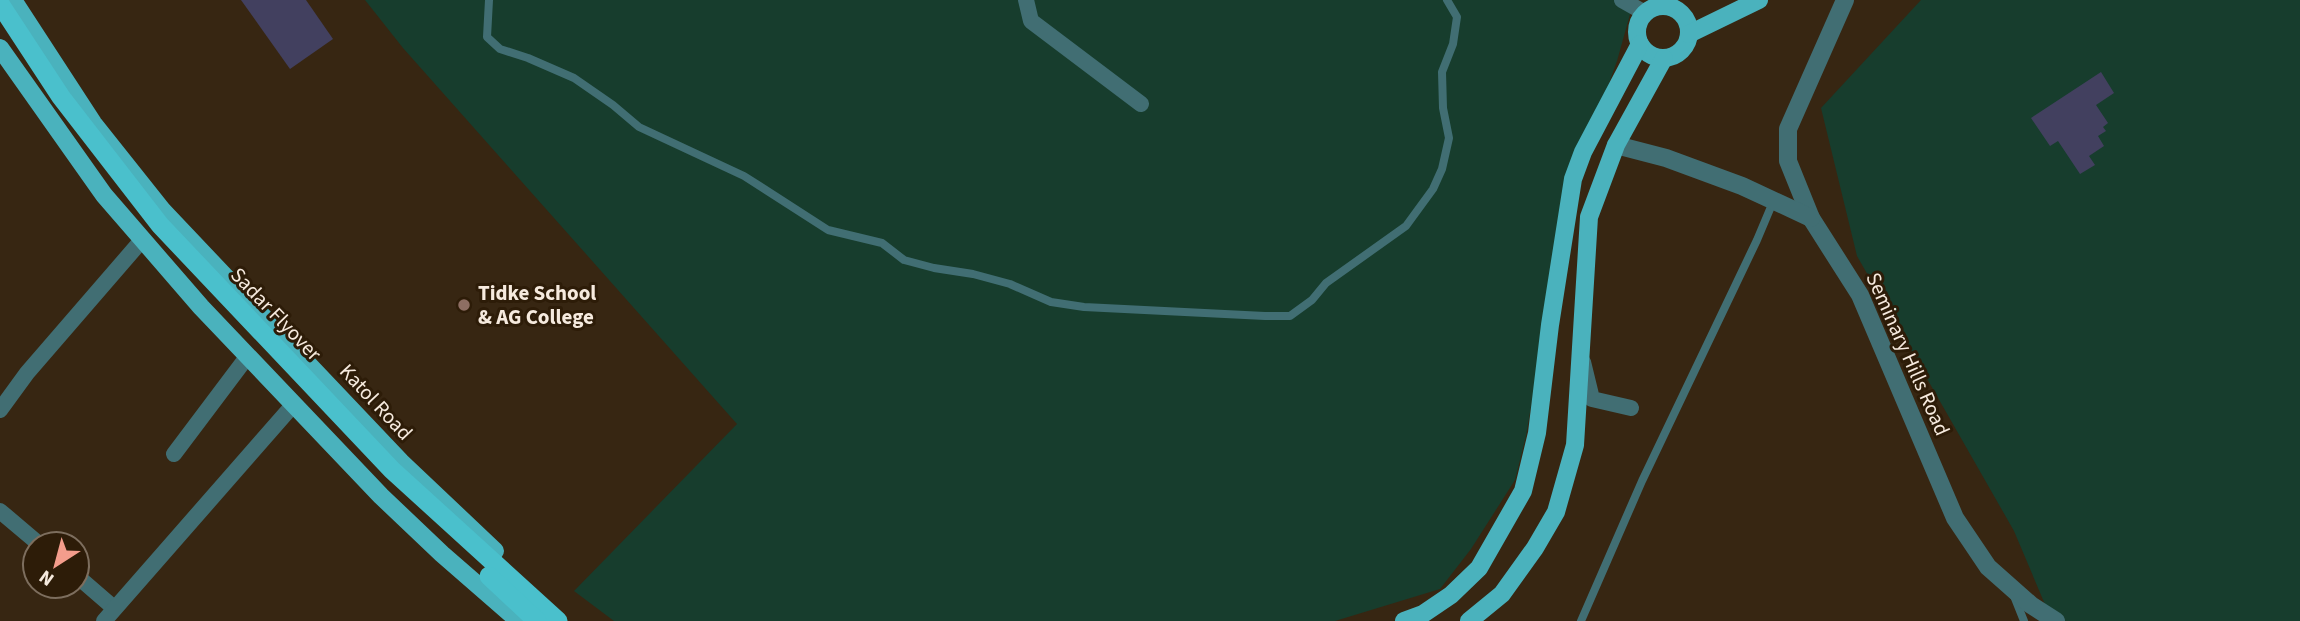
<svg xmlns="http://www.w3.org/2000/svg" width="2300" height="621" font-family="'Source Sans 3',sans-serif">
  <style>
    .green { fill: #173d2d }
    .building { fill: #42405f }
    .lines { fill: none; stroke-linecap: round; stroke-linejoin: round }
    .service { stroke: #416e73; stroke-width: 8 }
    .minor { stroke: #416e73; stroke-width: 16 }
    .tertiary { stroke: #416e73; stroke-width: 18 }
    .primary { stroke: #4ab2bd; stroke-width: 18 }
    .trunk { stroke: #4ac0cc; stroke-width: 19 }
    .education-dot { fill: #8d6e63; stroke: #2d1c08; stroke-width: 2.5 }
    .labels { text-anchor: middle; stroke-width: 6; stroke-linejoin: round; paint-order: stroke }
    .poi-label { font-size: 21px; font-weight: bold; fill: #f6eade; stroke: #2d1c08; text-anchor: start }
    .street-label { font-size: 21px; fill: #f6eade; stroke: #2d1c08 }
  </style>
  <rect width="100%" height="100%" fill="#372612"/>
  <g class="green">
    <polygon points="365,0 1634,0 1617,61 1564,209 1526,436 1515,480 1471,549 1440,589 1335,621 614,621 574,591 737,424 403,48"/>
    <polygon points="1921,0 2300,0 2300,621 2052,621 2014,531 1857,256 1821,108"/>
  </g>
  <g class="building">
    <polygon points="241,0 306,0 333,39 290,69"/>
    <polygon points="2101,72 2114,93 2096,105 2108,123 2103,127 2106,131 2098,136 2104,146 2089,156 2095,165 2080,174 2058,141 2050,146 2031,118"/>
  </g>
  <g class="lines">
    <g class="service">
      <polyline points="489,0 487,37 500,49 528,58 574,78 613,105 639,127 744,176 828,230 882,243 904,260 934,268 973,274 1010,284 1051,302 1084,307 1265,316 1290,316 1312,300 1326,283 1406,226 1433,189 1442,169 1449,138 1443,108 1442,72 1453,44 1457,17 1447,0"/>
      <polyline points="2014,596 2024,621"/>
      <polyline points="1581,621 1642,481 1757,240 1773,202"/>
    </g>
    <g class="minor">
      <polyline points="1026,0 1031,21 1141,104"/>
      <polyline points="1622,0 1645,13"/>
      <polyline points="1583,362 1592,399 1631,408"/>
      <polyline points="0,410 27,373 142,240"/>
      <polyline points="174,454 247,357"/>
      <polyline points="0,511 39,544"/>
      <polyline points="77,576 114,608"/>
      <polyline points="104,621 294,404"/>
    </g>
    <g class="tertiary">
      <polyline points="1660,0 1661,6"/>
      <polyline points="1845,0 1788,129 1788,161 1811,218 1860,295 1955,518 1988,567 2031,605 2056,621"/>
      <polyline points="1616,145 1666,158 1742,186 1811,218"/>
    </g>
    <g class="primary">
      <polyline points="13,0 93,123 163,211 401,462 495,551"/>
      <circle cx="1663" cy="32" r="26"/>
      <polyline points="1689,34 1759,0"/>
      <polyline points="0,48 104,195 201,307 381,496 442,554 519,621"/>
      <polyline points="1404,621 1423,614 1451,595 1479,568 1523,491 1537,433 1550,325 1573,179 1583,152 1640,44"/>
      <polyline points="1469,621 1502,594 1535,548 1556,512 1575,445 1589,217 1616,145 1664,58"/>
    </g>
    <g class="trunk">
      <polyline points="0,4 61,97 160,225 392,470 558,621"/>
      <polyline points="489,576 537,621"/>
    </g>
  </g>
  <circle class="education-dot" cx="464" cy="305" r="7"/>
  <g class="labels">
    <g class="poi-label">
      <text x="478" y="300">Tidke School<tspan x="478" dy="24">&amp; AG College</tspan></text>
    </g>
    <g class="street-label">
      <text transform="translate(276 314) rotate(46)" y="7">Sadar Flyover</text>
      <text transform="translate(1908 354) rotate(66)" y="7">Seminary Hills Road</text>
      <text transform="translate(376 402) rotate(47)" y="7">Katol Road</text>
    </g>
  </g>
  <g transform="translate(56 565) rotate(216)"><circle r="33" fill="#2d1c08" stroke="#7d6e5e" stroke-width="2"/>
  <path d="M0-5L12 26L0 18L-12 26Z" fill="#f49d8c"/>
  <text y="-10" font-size="19" font-weight="bold" text-anchor="middle" fill="#f6eade">N</text>
  </g>
</svg>
